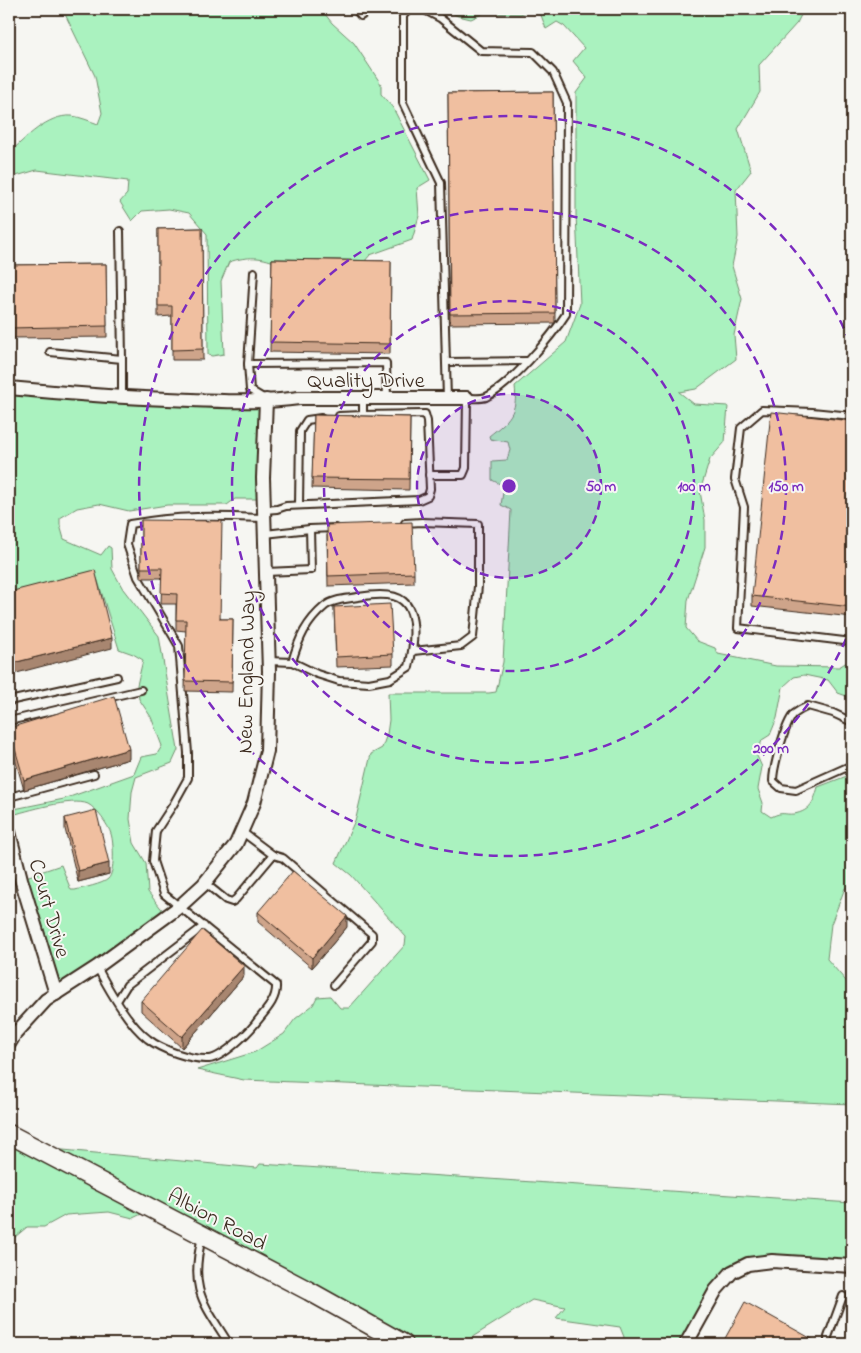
<svg xmlns="http://www.w3.org/2000/svg" width="861" height="1353" font-family="'Indie Flower',sans-serif">
  <style>
    .green { fill: #aaf2bf; stroke: #728e6e }
    .lines { fill: none; stroke-linecap: round; stroke-linejoin: round }
    .service-casing { stroke: #3b2a1e; stroke-width: 10 }
    .minor-casing { stroke: #3b2a1e; stroke-width: 16 }
    .secondary-casing { stroke: #3b2a1e; stroke-width: 21 }
    .service { stroke: #f6f6f2; stroke-width: 6 }
    .minor { stroke: #f6f6f2; stroke-width: 12 }
    .secondary { stroke: #f6f6f2; stroke-width: 18 }
    .wall { fill: #cea48a; stroke: #3b2a1e }
    .shaded-wall { fill: #a88670; stroke: #3b2a1e }
    .building { fill: #f0bfa0; stroke: #3b2a1e }
    .ring { fill: none; stroke: #7b2cbf; stroke-width: 2.5; stroke-dasharray: 9 6 }
    .labels { text-anchor: middle; stroke-width: 4; stroke-linejoin: round; paint-order: stroke }
    .street-label { font-size: 22px; fill: #3b2a1e; stroke: #f6f6f2 }
    .centre { fill: #7b2cbf; stroke: #f6f6f2; stroke-width: 2.5 }
    .ring-label { font-size: 15px; text-anchor: middle; font-weight: bold; fill: #7b2cbf; stroke: #f6f6f2; stroke-width: 4; stroke-linejoin: round; paint-order: stroke }
  </style>
  <rect width="100%" height="100%" fill="#f6f6f2"/>
  <filter id="ink" filterUnits="userSpaceOnUse"><feTurbulence type="fractalNoise" baseFrequency=".02" numOctaves="2"/><feDisplacementMap in="SourceGraphic" scale="10" xChannelSelector="R" yChannelSelector="G"/><feConvolveMatrix kernelMatrix="1 2 1 2 8 2 1 2 1" color-interpolation-filters="sRGB"/></filter>
  <g filter="url(#ink)">
    <g class="green">
      <path d="M61,9H321L332,23L354,43L381,84V94L393,108L430,180L417,188L419,216L412,240L370,255L364,262L280,265C263,256 247,256 229,262L221,281L224,354L212,356L208,355L207,234L189,213L169,209L142,211L132,221L120,202L127,194L128,181L37,170L9,178V153C25,139 47,114 72,116C80,117 90,121 98,124L102,113L95,76L64,12Z"/>
      <path d="M444,9H804L797,23L759,65L760,92L738,129L751,171L736,190L738,237L732,266L742,299L734,335L736,359L696,389L679,392L694,404L728,406L725,442L710,459L700,491L705,520V547L688,600L686,628L697,641L715,648L718,654L776,666L839,667L852,659V698L838,693L828,680L804,675L794,677L783,687L777,718L770,735L762,740L757,756L762,767L758,789L763,803L762,811L771,817C784,811 783,815 794,814C811,811 814,801 818,787L852,774V888H845L831,924L827,959L852,988V997L849,998L850,1013L852,1014V1104L244,1080L197,1070L255,1052L284,1034L295,1019L313,1005L317,997L330,996L340,1008H349L405,945L406,937L351,875L336,863L356,818L371,754L382,748L387,734L389,720L388,693H489L496,692L503,662L511,510L501,505L504,486L492,480V461L507,460L510,450L508,442L490,439L489,436C509,420 518,413 515,386L566,342L580,304L576,214V93L587,78L573,61L584,48L564,26L557,22L546,29L541,15L530,11L520,14L484,13L471,19L458,16Z"/>
      <path d="M9,389L255,407L265,412L264,499H235L227,505H167L129,511L99,504L77,508L60,518V525L64,539L101,555L108,546L111,548L112,569L123,589L159,636L178,750L172,763L136,777L132,792L130,819L134,843L146,863L148,892L168,917L56,993L23,878L61,865L71,890H75C83,888 103,884 108,879C115,873 114,843 111,834C109,826 96,808 88,804C72,797 26,811 9,816V810L64,799L134,774L141,757L157,754L162,746L151,717L139,699L137,685L143,660L133,654L119,649L97,578L9,596Z"/>
      <polygon points="9,1145 257,1168 260,1164 852,1203 852,1266 767,1262 728,1275 684,1344 622,1344 624,1337 620,1327 556,1318 565,1307 532,1300 461,1344 402,1344 152,1209 133,1218 109,1212 66,1215 44,1227 27,1227 9,1242"/>
    </g>
    <g class="lines">
      <g class="service-casing">
        <g id="service">
          <polyline points="355,9 361,16 370,9"/>
          <polyline points="409,9 403,16 403,103 441,183 447,399"/>
          <path d="M423,9L440,18L481,51L533,52L553,72L567,103L566,314C552,336 510,386 486,397C481,399 473,398 467,398L466,468L463,475H429"/>
          <polyline points="120,231 122,359"/>
          <polyline points="254,272 248,364 250,390 265,399"/>
          <polyline points="50,352 122,359 122,398"/>
          <polyline points="446,362 528,361"/>
          <polyline points="248,364 386,363 387,399"/>
          <polyline points="339,416 363,415"/>
          <polyline points="852,416 812,412 762,410 741,428 735,479 744,507 738,628 852,642"/>
          <polyline points="299,505 300,431 307,420 321,418"/>
          <polyline points="264,510 277,509 286,506 419,500 428,496 430,489 427,421 425,414 363,415 363,399"/>
          <polyline points="405,523 422,522 478,524 478,586 473,637 461,646 413,651"/>
          <polyline points="310,529 335,528"/>
          <polyline points="265,534 310,529 311,570 266,572"/>
          <path d="M269,661L292,662L317,674L339,681L369,683L390,679L409,667C413,650 419,614 403,601C393,592 370,595 358,597C347,599 333,599 325,606C306,622 299,638 292,662"/>
          <polyline points="9,701 117,677"/>
          <polyline points="9,721 141,690"/>
          <path d="M852,722L833,713L808,706C803,708 798,711 794,714C785,723 773,768 773,781L781,788L796,790L852,765"/>
          <polyline points="9,797 94,774"/>
          <polyline points="241,831 273,855 283,858 372,934 372,941 334,985"/>
          <polyline points="205,883 226,900 232,902 236,899 273,855"/>
          <path d="M97,967C109,990 128,1024 148,1039C162,1050 191,1060 209,1059C222,1058 247,1034 255,1024C264,1012 277,1001 276,985L164,894L153,861L156,831L173,805L188,778V753L179,646L138,577L127,544L130,524C178,515 216,516 264,518"/>
          <polyline points="117,1001 127,985 204,926"/>
          <path d="M202,1237C189,1290 203,1302 229,1344"/>
          <polyline points="828,1344 828,1337 843,1296"/>
        </g>
      </g>
      <g class="minor-casing">
        <g id="minor">
          <path d="M9,388C70,394 130,398 192,400C227,401 264,403 299,398H467"/>
          <polyline points="9,832 21,879 56,994"/>
          <polyline points="9,1044 15,1034 46,1000 97,967 179,907 203,885 236,844 254,803 267,751 269,671 263,478 266,400"/>
          <polyline points="686,1344 716,1290 732,1272 748,1264 772,1261 852,1266"/>
        </g>
      </g>
      <g class="secondary-casing">
        <polyline id="secondary" points="9,1134 309,1291 404,1344"/>
      </g>
      <use href="#service" class="service"/>
      <use href="#minor" class="minor"/>
      <use href="#secondary" class="secondary"/>
    </g>
    <g class="wall">
      <polygon points="553,92 555,323 450,324 448,93"/>
      <polygon points="202,228 203,360 172,360 172,316 158,317 158,229"/>
      <polygon points="272,259 391,261 390,354 270,352"/>
      <polygon points="106,264 107,337 9,338 9,265"/>
      <polygon points="314,415 410,417 409,490 312,488"/>
      <polygon points="852,421 852,617 752,606 752,596"/>
      <polygon points="141,520 221,619 233,619 232,692 185,691 186,631 176,630 176,604 161,604 162,578 141,578"/>
      <polygon points="327,535 414,573 414,583 328,586"/>
      <polygon points="334,607 393,654 393,665 336,667"/>
      <polygon points="9,728 129,759 24,790 9,738"/>
      <polygon points="65,818 109,874 78,882 65,829"/>
      <polygon points="258,912 347,927 312,968 258,922"/>
      <polygon points="244,976 182,1048 141,1011 141,1001"/>
    </g>
    <g class="shaded-wall">
      <polygon points="112,638 112,648 9,675 9,664"/>
      <polygon points="129,749 129,759 24,790 24,780"/>
      <polygon points="109,863 109,874 78,882 78,871"/>
      <polygon points="347,916 347,927 312,968 312,958"/>
      <polygon points="244,966 244,976 182,1048 182,1037"/>
    </g>
    <g class="building">
      <polygon points="553,92 555,313 450,314 448,93"/>
      <polygon points="202,228 203,349 172,350 172,306 158,306 158,229"/>
      <polygon points="272,259 391,261 390,344 270,342"/>
      <polygon points="106,264 107,326 9,328 9,265"/>
      <polygon points="771,412 852,421 852,607 752,596"/>
      <polygon points="314,415 410,417 409,479 312,478"/>
      <polygon points="141,520 222,521 220,619 233,619 232,682 185,681 186,620 176,620 177,594 161,593 162,568 141,568"/>
      <polygon points="412,522 414,573 328,576 327,525"/>
      <polygon points="95,570 112,638 9,664 9,592"/>
      <polygon points="390,604 393,654 336,657 334,607"/>
      <polygon points="114,696 129,749 24,780 9,728"/>
      <polygon points="96,810 109,863 78,871 65,818"/>
      <polygon points="293,871 347,916 312,958 258,912"/>
      <polygon points="202,930 244,966 182,1037 141,1001"/>
      <polygon points="745,1302 821,1344 722,1344"/>
    </g>
  </g>
  <circle cx="509" cy="486" r="92" fill="#7b2cbf" fill-opacity=".12"/>
  <g class="ring">
    <circle cx="509" cy="486" r="92"/>
    <circle cx="509" cy="486" r="185"/>
    <circle cx="509" cy="486" r="277"/>
    <path d="M852 625A370 370 0 1 1 852 347"/>
  </g>
  <g class="labels">
    <g class="street-label">
      <text x="366" y="387">Quality Drive</text>
      <text transform="translate(245 672) rotate(-89)" y="8">New England Way</text>
      <text transform="translate(51 908) rotate(74)" y="8">Court Drive</text>
      <text transform="translate(218 1218) rotate(28)" y="8">Albion Road</text>
    </g>
  </g>
  <circle cx="509" cy="486" r="8" class="centre"/>
  <g class="ring-label">
    <text x="601" y="491">50 m</text>
    <text x="694" y="491">100 m</text>
    <text x="786" y="491">150 m</text>
    <text x="771" y="753">200 m</text>
  </g>
  <rect width="861" height="1353" fill="none" stroke="#f6f6f2" stroke-width="30"/>
  <rect x="15" y="15" width="831" height="1323" fill="none" stroke="#3b2a1e" stroke-width="2" filter="url(#ink)"/>
</svg>
